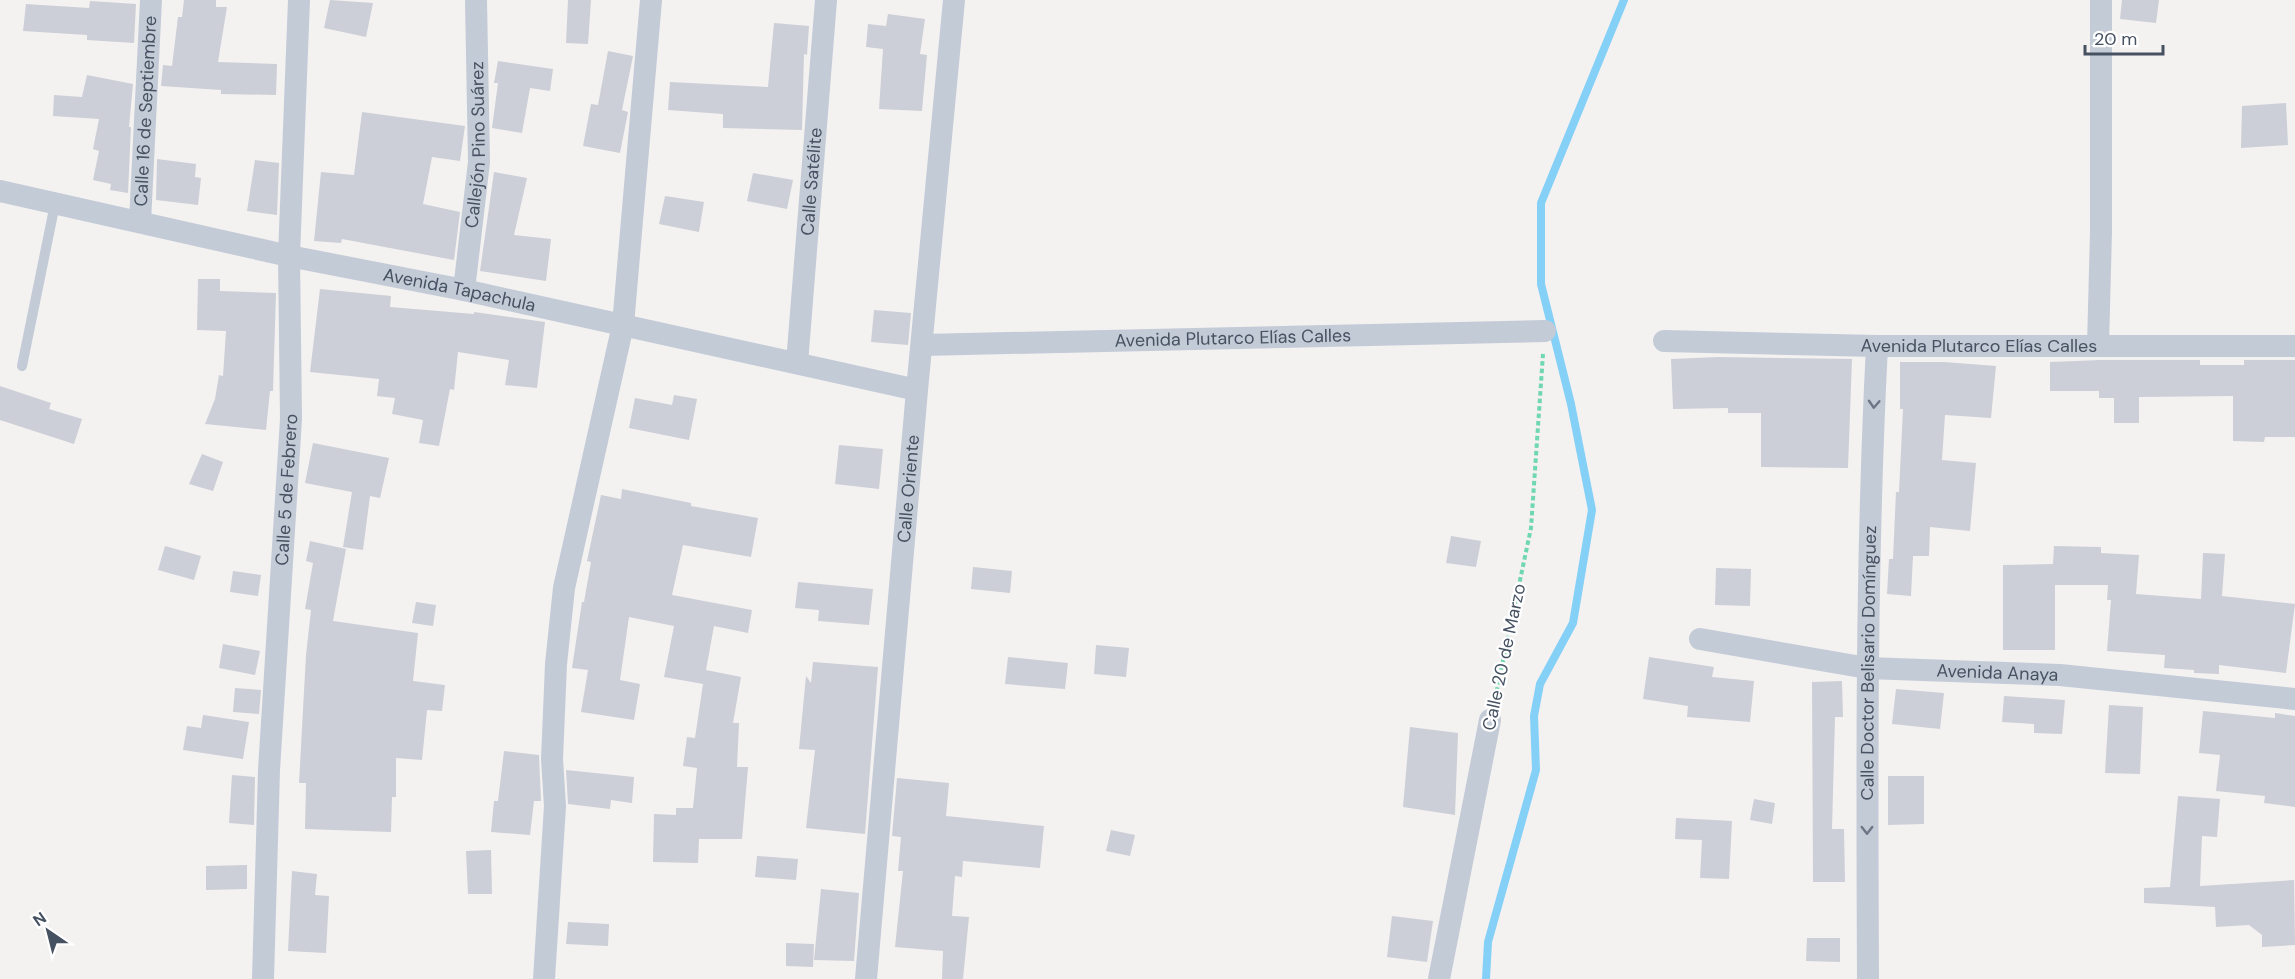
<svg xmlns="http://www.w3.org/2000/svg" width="2295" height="979" font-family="'DM Sans',sans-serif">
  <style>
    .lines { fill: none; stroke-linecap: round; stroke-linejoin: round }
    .stream { stroke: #84d0f7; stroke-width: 8 }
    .building { fill: #cccfd7 }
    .path { stroke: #6fd7b1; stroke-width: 4; stroke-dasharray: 4.5 3; stroke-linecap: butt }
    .lane { stroke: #c3cbd7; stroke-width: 10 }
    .street { stroke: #c3cbd7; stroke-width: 22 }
    .oneway { stroke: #6c7684 }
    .labels { text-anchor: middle; stroke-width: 4.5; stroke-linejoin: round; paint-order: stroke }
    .street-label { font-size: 18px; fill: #465161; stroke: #fff }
  </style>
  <rect width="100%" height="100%" fill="#f4f1f1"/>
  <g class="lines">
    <polyline class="stream" points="1486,979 1488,942 1536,770 1534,716 1540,684 1573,623 1592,510 1571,404 1541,284 1541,203 1624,0"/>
  </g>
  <g class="building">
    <polygon points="184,0 216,0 216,7 227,7 218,62 277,64 276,95 221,94 221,90 161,86 163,65 172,66 178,17 182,17"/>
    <polygon points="330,0 373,3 366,37 324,28"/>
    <polygon points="568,0 591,0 588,44 566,43"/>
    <polygon points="2122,0 2159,0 2156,23 2120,19"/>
    <polygon points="90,1 136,4 134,43 87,40 87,35 23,31 26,4 89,8"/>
    <polygon points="888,14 925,19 920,54 927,55 922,111 879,109 883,49 866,47 868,24 886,26"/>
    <polygon points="774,23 809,26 807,55 804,54 802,130 723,128 723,114 668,110 670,82 768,87"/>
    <polygon points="608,51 633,56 622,110 628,112 620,153 583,146 591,104 598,105"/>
    <polygon points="498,61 553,69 550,91 530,88 522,133 492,128 498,83 494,83"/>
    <polygon points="87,75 133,84 129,127 131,127 128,193 110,190 111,184 93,180 99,151 93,149 99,119 53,116 54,95 82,97"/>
    <polygon points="2286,103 2288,145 2241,148 2242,106"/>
    <polygon points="362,112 465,126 460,161 432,157 423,204 460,212 454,260 342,239 341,243 314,241 321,172 354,175"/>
    <polygon points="157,159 196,164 195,177 201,178 198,205 156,200"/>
    <polygon points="255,160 279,163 277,215 247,211"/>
    <polygon points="494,172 527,178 514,235 551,239 546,281 480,271"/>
    <polygon points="753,173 793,180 787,209 747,201"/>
    <polygon points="665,196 704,202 699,232 659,224"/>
    <polygon points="198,279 220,279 220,291 276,293 273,391 270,391 266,430 205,424 215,399 219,375 223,376 226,331 197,330"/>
    <polygon points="320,289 391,296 390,307 474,314 474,312 545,322 537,388 505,385 509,360 458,352 454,390 450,389 439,446 419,443 423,420 392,414 395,398 377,396 379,379 310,372"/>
    <polygon points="874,310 911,313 908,345 871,342"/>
    <polygon points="1718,357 1852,359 1848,468 1761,467 1761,413 1728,413 1728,408 1673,409 1671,359"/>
    <polygon points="2100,360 2200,360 2200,365 2244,365 2244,360 2295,360 2295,437 2265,437 2264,442 2233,441 2233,396 2139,397 2139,423 2114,423 2114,398 2099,398 2099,391 2050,391 2050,362"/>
    <polygon points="1900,362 1944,362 1996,366 1991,418 1945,415 1942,460 1976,463 1970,531 1930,527 1929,556 1913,556 1911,596 1887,594 1889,559 1893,559 1896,492 1899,492 1903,409 1900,409"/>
    <polygon points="0,386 51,403 49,409 82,419 74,444 0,420"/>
    <polygon points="674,395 697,399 689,440 629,428 635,398 672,405"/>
    <polygon points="313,443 389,458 380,498 370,496 363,550 343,547 352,492 305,483"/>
    <polygon points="839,445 883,449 879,489 835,484"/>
    <polygon points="202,454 223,462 213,491 189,484"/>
    <polygon points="622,489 691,503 691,506 758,518 751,557 683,545 672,595 752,610 748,633 714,626 706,670 741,677 733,723 739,723 737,767 748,767 742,839 699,839 698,863 653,862 654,814 676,815 676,808 693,808 697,768 683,766 687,737 695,738 703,684 664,677 674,626 629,617 620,680 640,684 634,720 581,712 588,670 572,668 582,602 584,602 591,562 587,561 601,495 621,499"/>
    <polygon points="1451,536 1481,541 1476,567 1446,563"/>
    <polygon points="310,541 346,549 333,621 418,633 413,681 445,685 442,711 427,710 422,760 396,758 396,797 392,797 391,832 305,829 306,783 299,783 306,655 311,610 305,609 313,563 306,561"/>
    <polygon points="165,546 201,556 194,580 158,570"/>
    <polygon points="2054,546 2101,547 2101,553 2139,555 2136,594 2201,599 2203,553 2225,554 2222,596 2295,604 2286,673 2219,665 2219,674 2194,673 2194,670 2164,668 2165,655 2107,651 2111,600 2107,600 2108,585 2055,585 2055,650 2003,650 2003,565 2053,564"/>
    <polygon points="973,567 1012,571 1010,593 971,589"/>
    <polygon points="1716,568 1751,569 1750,606 1715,605"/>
    <polygon points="233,571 261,575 258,596 230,592"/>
    <polygon points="798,582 873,589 869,625 818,621 819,610 795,608"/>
    <polygon points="416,602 436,605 433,626 412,623"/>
    <polygon points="223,644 260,651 255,675 219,668"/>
    <polygon points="1096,645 1129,648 1126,677 1094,674"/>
    <polygon points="1008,657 1068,663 1065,689 1005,684"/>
    <polygon points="1649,657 1714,667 1712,677 1754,681 1750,722 1687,717 1688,706 1643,699"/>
    <polygon points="813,662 878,667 865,834 806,828 815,750 799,749 806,676 811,683"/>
    <polygon points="1842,681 1843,717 1835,717 1832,829 1844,829 1845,882 1813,882 1812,682"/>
    <polygon points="235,688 261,690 259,714 233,712"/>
    <polygon points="1896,689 1944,693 1940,729 1892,724"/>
    <polygon points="2004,696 2065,700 2062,734 2034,733 2034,724 2002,722"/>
    <polygon points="2109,705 2143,707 2140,774 2105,773"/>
    <polygon points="2203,711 2275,718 2275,713 2295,716 2295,807 2264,803 2265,796 2216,791 2220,755 2199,753"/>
    <polygon points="203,715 249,722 243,759 183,750 187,726 201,728"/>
    <polygon points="1410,727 1458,733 1455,815 1403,807"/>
    <polygon points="504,751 539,755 541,801 534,801 530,835 491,832 494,801 498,801"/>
    <polygon points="566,770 634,777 632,803 611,800 610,809 568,804"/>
    <polygon points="232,775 255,777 254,825 229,823"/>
    <polygon points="1888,776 1924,776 1924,824 1888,825"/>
    <polygon points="897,778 949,783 946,816 1044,826 1040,868 963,861 962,877 955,876 952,916 969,917 963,979 942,979 943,951 895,947 903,871 898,871 901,837 892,836"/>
    <polygon points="2178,796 2220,799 2217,837 2202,836 2200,886 2294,880 2295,945 2262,947 2262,935 2249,925 2216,927 2215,907 2144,903 2144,888 2170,887"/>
    <polygon points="1754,799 1775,803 1772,824 1750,820"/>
    <polygon points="1676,818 1732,821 1729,879 1700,878 1702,840 1675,839"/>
    <polygon points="1111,830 1135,835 1130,856 1106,851"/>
    <polygon points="491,850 492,894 468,894 466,851"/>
    <polygon points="757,856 798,859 796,880 755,877"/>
    <polygon points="247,865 247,889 206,890 206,866"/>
    <polygon points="292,871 317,874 315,895 329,896 326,953 288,951"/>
    <polygon points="821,889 859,893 854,961 814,960"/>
    <polygon points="1392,916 1433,921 1427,962 1387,957"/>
    <polygon points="568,922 609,924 608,946 566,944"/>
    <polygon points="1807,938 1840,938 1840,962 1806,961"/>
    <polygon points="786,943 814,944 813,967 786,966"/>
  </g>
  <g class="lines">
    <polyline class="path" points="1495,699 1531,528 1543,354"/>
    <polyline class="lane" points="22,366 55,204"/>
    <g class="street">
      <path id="s1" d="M0,191L289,256L464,290L917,390"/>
      <path id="s2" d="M140,222L151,0"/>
      <path id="s3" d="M464,290L479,162L476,0"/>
      <path id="s4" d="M1664,341L1877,346H2295"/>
      <path id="s5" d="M923,345L1545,331"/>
      <polyline points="2098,345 2101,232 2101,0"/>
      <path id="s6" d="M797,363L826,0"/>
      <path id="s7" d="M1700,639L1867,668L2060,675L2295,699"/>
      <path id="s8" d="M263,979L269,770L291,419L289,256L299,0"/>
      <polyline points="544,979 555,806 552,759 556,664 564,588 623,325 651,0"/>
      <path id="s9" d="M866,979L917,390L954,0"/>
      <polyline points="1439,979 1490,720"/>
      <path id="s10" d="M1868,979C1867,768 1866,557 1877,346"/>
    </g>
  </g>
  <defs><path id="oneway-chevron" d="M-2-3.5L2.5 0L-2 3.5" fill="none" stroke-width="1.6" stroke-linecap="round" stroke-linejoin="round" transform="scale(1.5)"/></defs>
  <g class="oneway">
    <use href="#oneway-chevron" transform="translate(1874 404) rotate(93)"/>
    <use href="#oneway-chevron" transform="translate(1867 830) rotate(90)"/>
  </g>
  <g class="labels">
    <g class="street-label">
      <text dy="6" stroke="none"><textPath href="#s2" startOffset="111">Calle 16 de Septiembre</textPath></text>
      <text dy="6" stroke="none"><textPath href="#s3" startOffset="146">Callejón Pino Suárez</textPath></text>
      <text dy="6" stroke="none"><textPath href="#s6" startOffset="182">Calle Satélite</textPath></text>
      <text dy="6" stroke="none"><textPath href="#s1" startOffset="470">Avenida Tapachula</textPath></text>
      <text dy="6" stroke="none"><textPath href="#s5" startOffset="310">Avenida Plutarco Elías Calles</textPath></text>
      <text dy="6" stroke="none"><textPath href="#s4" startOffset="315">Avenida Plutarco Elías Calles</textPath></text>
      <text dy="6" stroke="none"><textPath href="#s9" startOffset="492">Calle Oriente</textPath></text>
      <text dy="6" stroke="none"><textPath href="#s8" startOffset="490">Calle 5 de Febrero</textPath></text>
      <text transform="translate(1504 657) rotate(-78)" y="6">Calle 20 de Marzo</text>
      <text dy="6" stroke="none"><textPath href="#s10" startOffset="316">Calle Doctor Belisario Domínguez</textPath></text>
      <text dy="6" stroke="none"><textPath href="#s7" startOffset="300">Avenida Anaya</textPath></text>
    </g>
  </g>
  <g transform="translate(48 931) rotate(325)" stroke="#ffffff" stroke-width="4.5" paint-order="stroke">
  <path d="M0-4.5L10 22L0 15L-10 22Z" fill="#465161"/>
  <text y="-9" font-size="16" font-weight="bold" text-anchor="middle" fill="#465161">N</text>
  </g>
  <path d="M2085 45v9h78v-9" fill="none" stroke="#465161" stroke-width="3"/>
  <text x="2094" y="45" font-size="18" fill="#465161" stroke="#ffffff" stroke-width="4.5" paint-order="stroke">20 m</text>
</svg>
